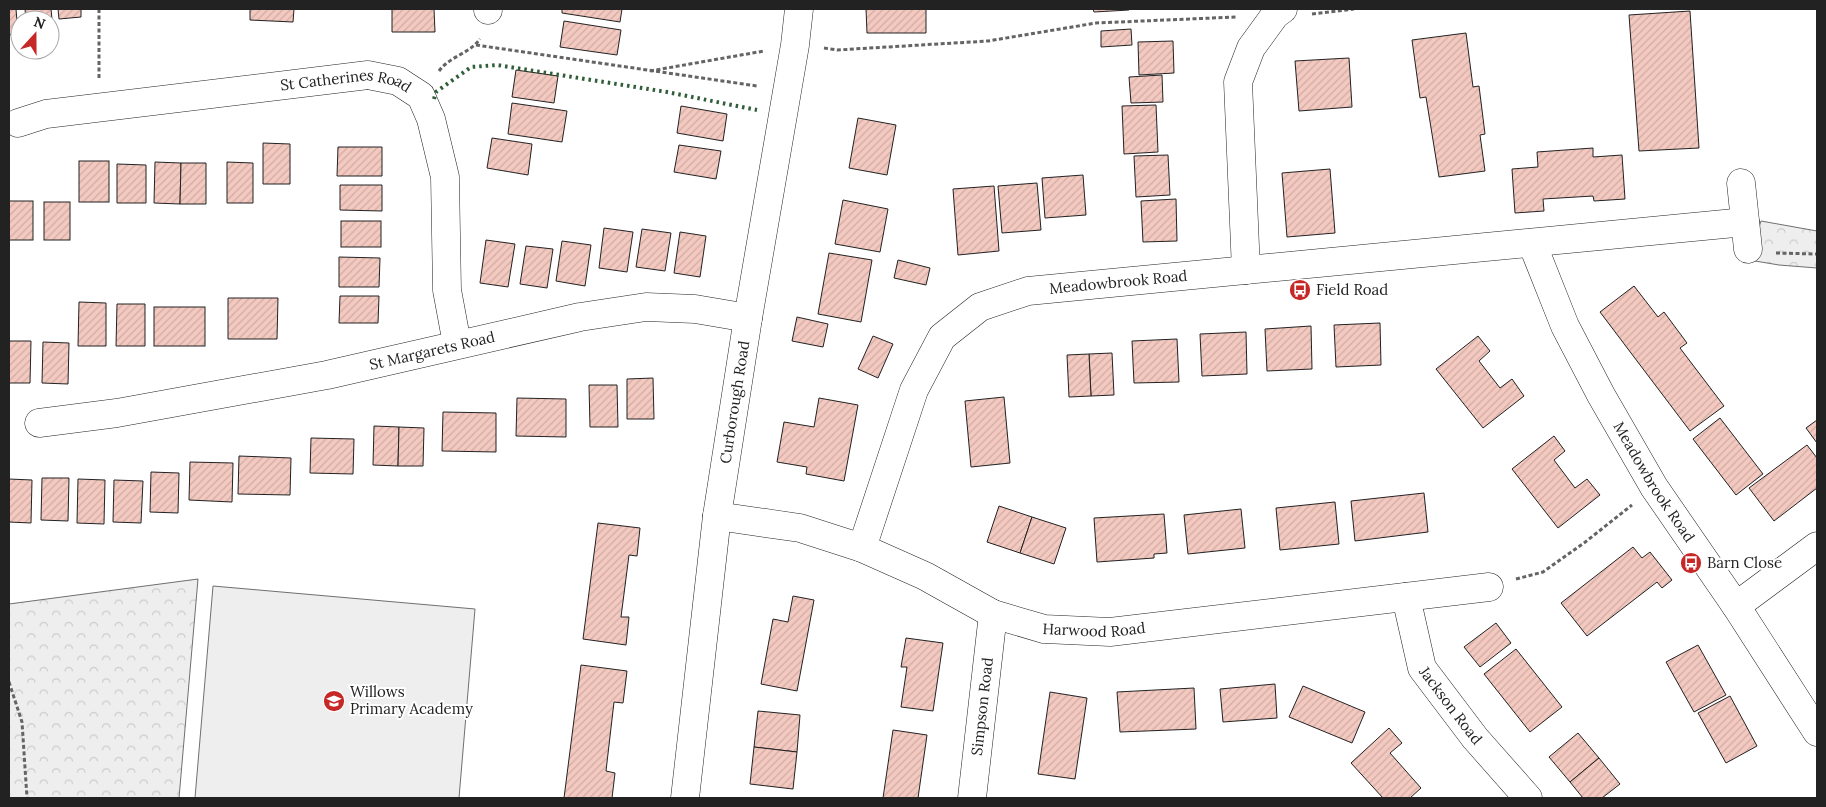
<svg xmlns="http://www.w3.org/2000/svg" width="1826" height="807" font-family="Lora,serif">
  <style>
    .grass { fill: #eee; stroke: #6f6f6f }
    .forest { fill: url(#forest-crowns); stroke: #6f6f6f }
    .building { fill: url(#building-hatch); stroke: #222 }
    .lines { fill: none; stroke-linecap: round; stroke-linejoin: round }
    .minor-casing { stroke: #222; stroke-width: 29 }
    .tertiary-casing { stroke: #222; stroke-width: 29 }
    .path { stroke: #646464; stroke-width: 3; stroke-dasharray: 4 2.5; stroke-linecap: butt }
    .minor { stroke: #fff; stroke-width: 28 }
    .tertiary { stroke: #fff; stroke-width: 28 }
    .hedge { stroke: #2f5e38; stroke-width: 4; stroke-dasharray: 2.5 4; stroke-linecap: butt }
    .labels { text-anchor: middle; stroke-width: 4; stroke-linejoin: round; paint-order: stroke }
    .street-label { font-size: 15px; fill: #222; stroke: #fff }
    .poi-label { font-size: 15px; fill: #222; stroke: #fff; text-anchor: start }
  </style>
  <defs>
    <pattern id="forest-crowns" width="20" height="18" patternUnits="userSpaceOnUse" patternTransform="scale(1.25)"><rect width="20" height="18" fill="#eee"/><path d="M2 6a3 3 0 1 1 6 0M12 15a3 3 0 1 1 6 0" fill="none" stroke="#ccc"/></pattern>
    <pattern id="building-hatch" width="6" height="6" patternUnits="userSpaceOnUse" patternTransform="scale(1.25)"><rect width="6" height="6" fill="#f3c9c0"/><path d="M-1 1l2-2M0 6l6-6M5 7l2-2" fill="none" stroke="#d0aca5"/></pattern>
  </defs>
  <rect width="100%" height="100%" fill="#fff"/>
  <polygon class="grass" points="213,586 475,609 459,798 195,798"/>
  <g class="forest">
    <polygon points="1761,221 1817,231 1817,268 1779,265 1749,260"/>
    <polygon points="198,579 179,798 9,798 9,604"/>
  </g>
  <g class="building">
    <polygon points="9,9 16,9 18,34 9,35"/>
    <polygon points="25,9 51,9 52,19 26,20"/>
    <polygon points="58,9 81,9 81,17 59,19"/>
    <polygon points="250,9 294,9 293,22 250,20"/>
    <polygon points="392,9 434,9 435,32 392,32"/>
    <polygon points="562,9 622,9 620,22 562,13"/>
    <polygon points="866,9 926,9 926,33 867,33"/>
    <polygon points="1093,9 1129,9 1129,10 1094,12"/>
    <polygon points="1690,11 1699,148 1639,151 1629,15"/>
    <polygon points="564,21 621,30 617,55 560,47"/>
    <polygon points="1131,29 1132,45 1101,47 1101,31"/>
    <polygon points="1466,33 1473,87 1479,86 1485,134 1480,135 1485,171 1439,177 1426,97 1420,98 1412,40"/>
    <polygon points="1173,41 1174,73 1139,75 1138,42"/>
    <polygon points="1349,58 1352,107 1299,111 1295,61"/>
    <polygon points="516,70 558,76 554,103 512,97"/>
    <polygon points="1162,75 1163,102 1131,103 1129,77"/>
    <polygon points="512,103 567,111 562,142 508,134"/>
    <polygon points="1156,105 1158,152 1124,154 1122,106"/>
    <polygon points="681,106 727,114 723,141 677,133"/>
    <polygon points="858,118 896,125 887,175 849,168"/>
    <polygon points="492,138 532,144 528,175 487,168"/>
    <polygon points="263,143 290,144 290,184 263,184"/>
    <polygon points="679,145 721,151 716,179 674,172"/>
    <polygon points="338,147 382,147 382,176 337,176"/>
    <polygon points="1593,148 1593,157 1622,155 1625,199 1594,201 1593,196 1543,199 1544,211 1515,213 1512,169 1538,167 1537,152"/>
    <polygon points="1168,155 1170,195 1136,197 1134,156"/>
    <rect x="79" y="161" width="30" height="41"/>
    <polygon points="155,162 181,163 180,204 154,203"/>
    <polygon points="227,162 253,163 253,203 227,203"/>
    <polygon points="181,163 206,163 206,204 180,204"/>
    <polygon points="117,164 146,165 146,203 117,203"/>
    <polygon points="1330,169 1335,233 1287,237 1282,173"/>
    <polygon points="1083,175 1086,215 1045,218 1042,178"/>
    <polygon points="1037,183 1041,230 1002,233 998,186"/>
    <polygon points="340,185 382,185 382,211 340,210"/>
    <polygon points="994,186 999,251 958,255 953,189"/>
    <polygon points="1176,199 1177,241 1143,242 1141,201"/>
    <polygon points="843,200 888,209 880,252 835,244"/>
    <rect x="9" y="201" width="24" height="39"/>
    <rect x="44" y="202" width="26" height="38"/>
    <rect x="341" y="221" width="40" height="26"/>
    <polygon points="604,228 633,232 627,272 599,268"/>
    <polygon points="642,229 671,233 665,271 636,267"/>
    <polygon points="680,232 706,236 700,277 674,273"/>
    <polygon points="486,240 515,244 508,287 480,283"/>
    <polygon points="562,241 591,245 585,286 556,281"/>
    <polygon points="526,246 553,249 547,288 520,284"/>
    <polygon points="829,253 872,260 861,322 818,314"/>
    <polygon points="339,257 380,258 379,287 339,287"/>
    <polygon points="898,260 930,268 926,285 894,278"/>
    <polygon points="1634,286 1658,317 1664,312 1687,343 1680,348 1724,406 1690,431 1600,312"/>
    <polygon points="340,296 379,296 378,323 339,323"/>
    <polygon points="228,298 278,298 277,339 228,339"/>
    <polygon points="79,302 106,303 106,346 78,346"/>
    <polygon points="117,304 145,304 145,346 116,346"/>
    <rect x="154" y="307" width="51" height="39"/>
    <polygon points="797,317 828,324 823,347 792,341"/>
    <polygon points="1380,323 1381,365 1336,367 1334,325"/>
    <polygon points="1311,326 1312,369 1267,371 1265,329"/>
    <polygon points="1246,332 1247,374 1202,376 1200,334"/>
    <polygon points="873,336 893,344 878,378 858,369"/>
    <polygon points="1478,336 1490,351 1479,361 1500,388 1512,379 1524,396 1483,428 1436,369"/>
    <polygon points="1177,339 1179,382 1134,383 1132,341"/>
    <polygon points="9,341 31,341 30,383 9,383"/>
    <polygon points="43,342 69,343 68,384 42,383"/>
    <polygon points="1112,353 1114,395 1091,396 1089,354"/>
    <polygon points="1089,354 1091,396 1069,397 1067,355"/>
    <polygon points="653,378 654,419 627,419 627,379"/>
    <polygon points="589,385 617,385 618,427 590,427"/>
    <polygon points="1004,397 1010,463 971,467 965,401"/>
    <polygon points="517,398 566,399 566,437 516,436"/>
    <polygon points="819,398 858,405 844,481 806,474 807,467 777,462 784,422 814,427"/>
    <polygon points="443,412 496,413 496,452 442,451"/>
    <polygon points="1720,418 1763,474 1736,495 1693,439"/>
    <polygon points="1817,420 1817,443 1806,428"/>
    <polygon points="374,426 399,427 398,466 373,465"/>
    <polygon points="399,427 424,428 423,466 398,466"/>
    <polygon points="1554,436 1565,451 1554,460 1575,488 1587,479 1600,495 1558,528 1512,469"/>
    <polygon points="311,438 354,439 353,474 310,473"/>
    <polygon points="1807,445 1817,458 1817,488 1774,521 1749,488"/>
    <polygon points="239,456 291,458 290,495 238,494"/>
    <polygon points="190,462 233,463 232,502 189,500"/>
    <polygon points="151,472 179,473 178,513 150,512"/>
    <polygon points="42,478 69,478 68,521 41,520"/>
    <polygon points="9,479 32,480 31,523 9,522"/>
    <polygon points="78,479 105,480 104,524 77,523"/>
    <polygon points="114,480 143,481 141,523 113,522"/>
    <polygon points="1424,493 1428,532 1355,541 1351,501"/>
    <polygon points="1335,502 1339,544 1280,550 1276,508"/>
    <polygon points="999,506 1032,517 1020,553 987,542"/>
    <polygon points="1241,509 1245,548 1188,554 1184,515"/>
    <polygon points="1164,514 1167,553 1154,554 1154,558 1097,562 1094,518"/>
    <polygon points="1032,517 1066,528 1054,564 1020,553"/>
    <polygon points="598,523 640,528 637,556 629,555 621,617 629,617 626,645 583,639"/>
    <polygon points="1633,547 1642,558 1650,552 1672,580 1662,588 1657,582 1587,636 1561,603"/>
    <polygon points="793,596 814,600 797,691 761,684 773,619 788,622"/>
    <polygon points="1496,623 1511,643 1480,667 1464,647"/>
    <polygon points="906,638 943,643 933,711 901,707 907,667 901,667"/>
    <polygon points="1698,645 1726,695 1694,712 1666,662"/>
    <polygon points="1516,649 1562,707 1530,732 1484,674"/>
    <polygon points="581,665 627,671 623,703 614,702 606,771 615,773 612,798 564,798"/>
    <polygon points="1275,684 1277,718 1223,722 1220,689"/>
    <polygon points="1303,686 1365,712 1352,743 1289,717"/>
    <polygon points="1194,688 1196,729 1120,732 1117,692"/>
    <polygon points="1050,692 1087,698 1075,779 1038,774"/>
    <polygon points="1730,696 1757,746 1726,763 1698,713"/>
    <polygon points="758,711 800,715 797,752 754,747"/>
    <polygon points="1389,728 1402,743 1390,753 1421,788 1410,798 1383,798 1351,763"/>
    <polygon points="893,730 927,735 918,798 883,798"/>
    <polygon points="1578,733 1599,758 1570,782 1549,757"/>
    <polygon points="754,747 797,752 793,789 750,784"/>
    <polygon points="1599,758 1620,784 1602,798 1583,798 1570,782"/>
  </g>
  <g class="lines">
    <g class="minor-casing">
      <g id="minor">
        <polyline points="488,9 488,10"/>
        <path id="s1" d="M18,123L46,114L368,75L398,81L421,96L431,119L445,177L447,290L457,344"/>
        <polyline points="1741,183 1748,249"/>
        <path id="s2" d="M1532,243L1565,326L1601,395L1654,487L1736,606L1817,732"/>
        <polyline points="1246,270 1238,82 1251,48 1275,15 1283,9"/>
        <path id="s3" d="M39,423L117,413L327,375L580,317L646,307L695,309L748,318"/>
        <path id="s4" d="M717,516L800,528L862,548L925,576L993,614L1044,629L1110,632L1489,587"/>
        <path id="s5" d="M862,548L914,390L942,337L980,307L1028,291L1745,222"/>
        <path id="s6" d="M1406,597L1422,668L1475,738L1528,798"/>
        <polyline points="1736,606 1817,546"/>
        <path id="s7" d="M972,798L993,614"/>
      </g>
    </g>
    <g class="tertiary-casing">
      <g id="tertiary">
        <path id="s8" d="M685,798L717,516L748,318L795,45L799,9"/>
      </g>
    </g>
    <g class="path">
      <polyline points="1312,14 1354,9"/>
      <polyline points="476,45 757,86"/>
      <polyline points="824,48 837,50 988,41 1096,23 1236,17"/>
      <path d="M439,71C450,56 469,54 480,39"/>
      <polyline points="650,71 764,51"/>
      <polyline points="99,78 99,9"/>
      <polyline points="1776,253 1817,254"/>
      <polyline points="1516,579 1543,572 1584,543 1632,505"/>
      <polyline points="9,682 22,722 27,798"/>
    </g>
    <use href="#minor" class="minor"/>
    <use href="#tertiary" class="tertiary"/>
    <polyline class="hedge" points="434,99 436,92 471,67 497,65 667,92 757,110"/>
  </g>
  <defs>
    <g id="bus-disc" transform="scale(1.125)"><circle r="9.5" fill="#c62828" stroke="#fff"/><path d="M-5-6H5V4H4V6H2V4H-2V6H-4V4H-5ZM-3.5-4V0h7V-4ZM-3.5 1.2v1.5H-2V1.2ZM2 1.2v1.5H3.5V1.2Z" fill="#fff"/></g>
    <g id="school-disc" transform="scale(1.125)"><circle r="9.5" fill="#c62828" stroke="#fff"/><path d="M0-5L7-2L0 1L-7-2ZM-4 1L0 2.5L4 1V4Q0 6-4 4Z" fill="#fff"/></g>
  </defs>
  <g fill-rule="evenodd">
    <use href="#bus-disc" x="1300" y="290"/>
    <use href="#bus-disc" x="1691" y="563"/>
    <use href="#school-disc" x="334" y="701"/>
  </g>
  <g class="labels">
    <g class="street-label">
      <text dy="5" stroke="none"><textPath href="#s1" startOffset="332">St Catherines Road</textPath></text>
      <text dy="5" stroke="none"><textPath href="#s5" startOffset="416">Meadowbrook Road</textPath></text>
      <text dy="5" stroke="none"><textPath href="#s3" startOffset="400">St Margarets Road</textPath></text>
      <text dy="5" stroke="none"><textPath href="#s8" startOffset="399">Curborough Road</textPath></text>
      <text dy="5" stroke="none"><textPath href="#s2" startOffset="269">Meadowbrook Road</textPath></text>
      <text dy="5" stroke="none"><textPath href="#s4" startOffset="399">Harwood Road</textPath></text>
      <text dy="5" stroke="none"><textPath href="#s6" startOffset="120">Jackson Road</textPath></text>
      <text dy="5" stroke="none"><textPath href="#s7" startOffset="92">Simpson Road</textPath></text>
    </g>
    <g class="poi-label">
      <text x="1316" y="295">Field Road</text>
      <text x="1707" y="568">Barn Close</text>
      <text x="350" y="697">Willows<tspan x="350" dy="17">Primary Academy</tspan></text>
    </g>
  </g>
  <rect width="1826" height="807" fill="none" stroke="#222222" stroke-width="20"/>
  <g transform="translate(35 35) rotate(21)"><circle r="24" fill="#ffffff" stroke="#a7a7a7"/>
  <path d="M0-4L9 19L0 12L-9 19Z" fill="#c62828"/>
  <text y="-8" font-size="14" font-weight="bold" text-anchor="middle" fill="#222222">N</text>
  </g>
</svg>
